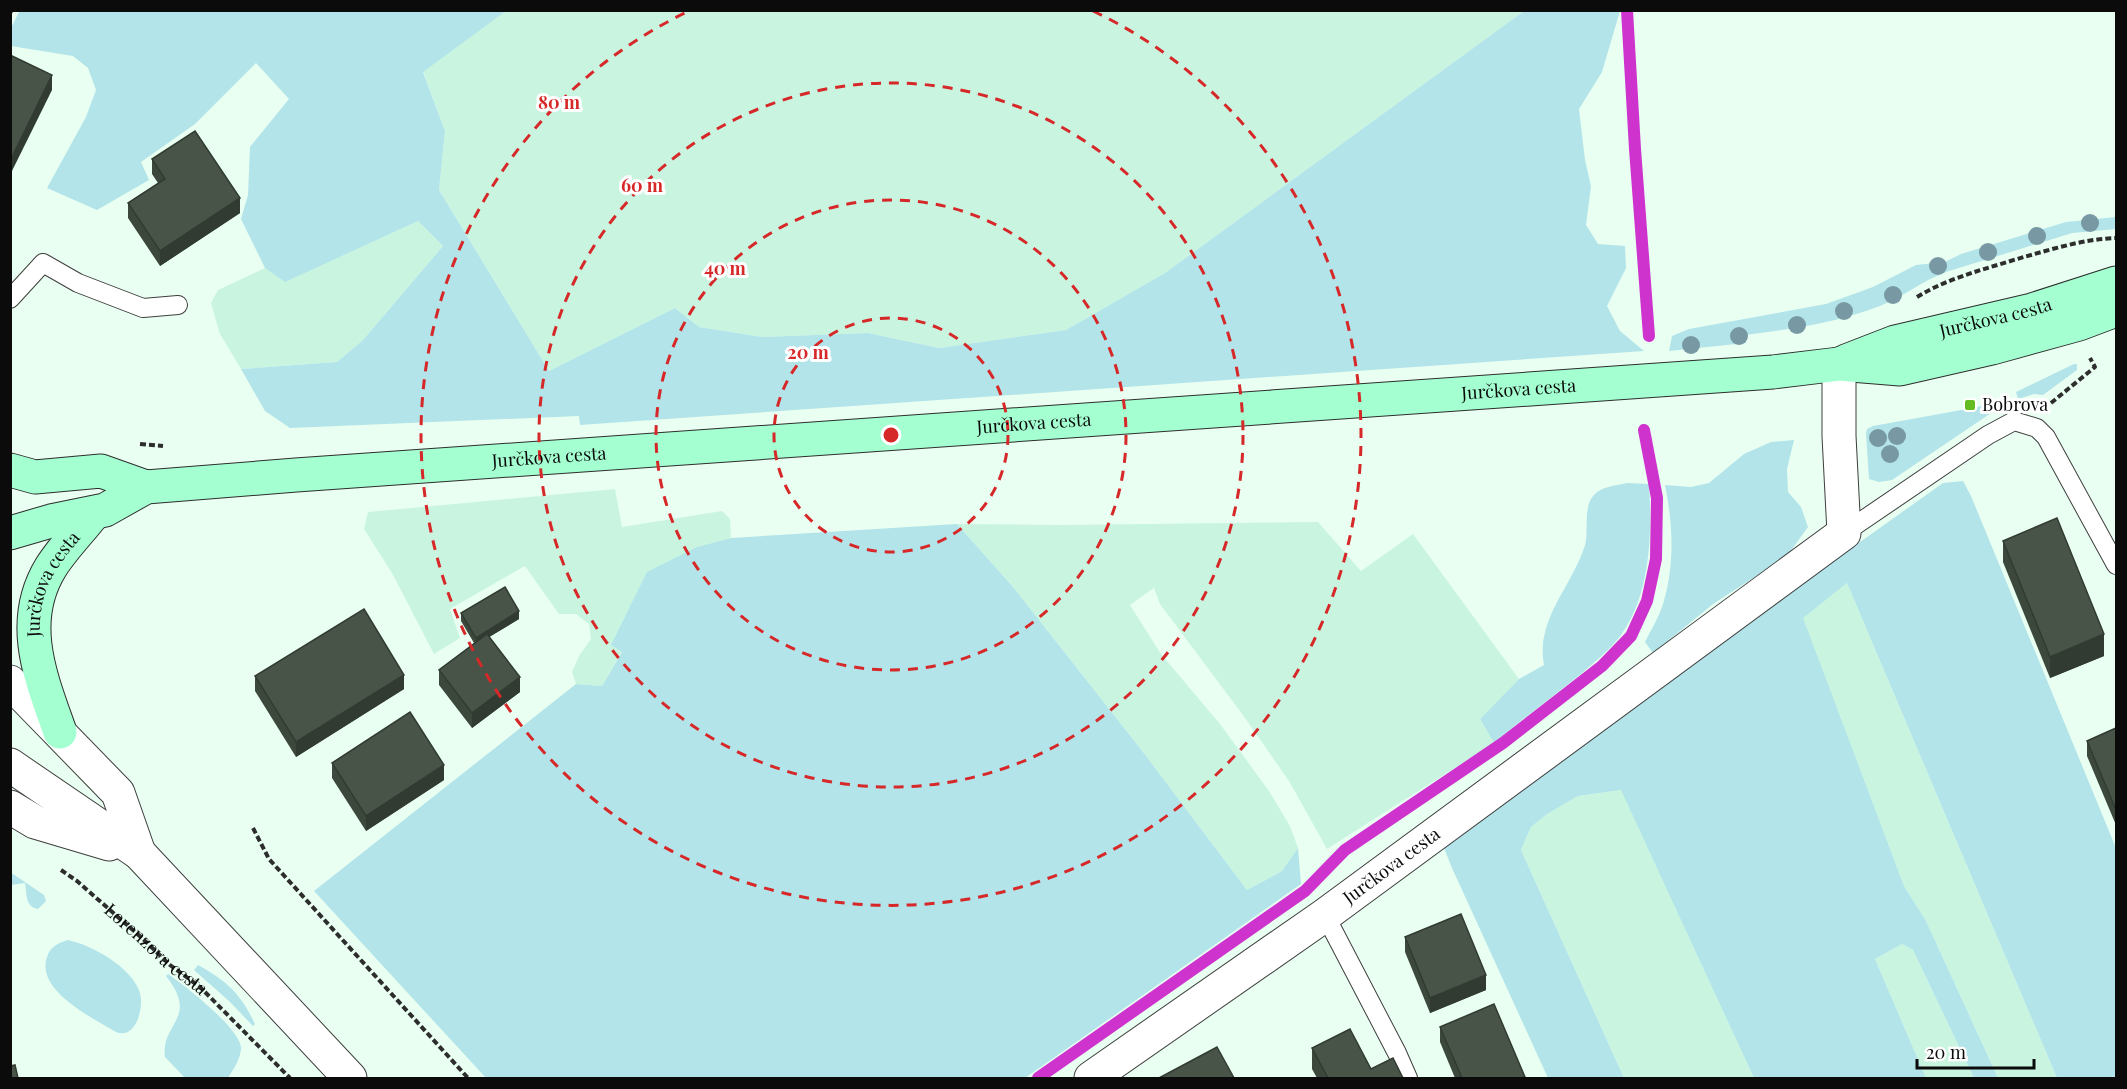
<svg xmlns="http://www.w3.org/2000/svg" width="2127" height="1089" font-family="'Playfair Display',serif">
  <style>
    .farmland { fill: #c9f5e0 }
    .green { fill: #b3e4e9 }
    .lines { fill: none; stroke-linecap: round; stroke-linejoin: round }
    .stream { stroke: #cf33ce; stroke-width: 12 }
    .service-casing { stroke: #3e3e3e; stroke-width: 20 }
    .minor-casing { stroke: #3e3e3e; stroke-width: 35 }
    .tertiary-casing { stroke: #3e3e3e; stroke-width: 35 }
    .secondary-casing { stroke: #2d2d2d; stroke-width: 35 }
    .path { stroke: #2d2d2d; stroke-width: 4; stroke-dasharray: 6 3; stroke-linecap: butt }
    .service { stroke: #fff; stroke-width: 18 }
    .minor { stroke: #fff; stroke-width: 33 }
    .tertiary { stroke: #fff; stroke-width: 33 }
    .secondary { stroke: #a4ffd1; stroke-width: 33 }
    .tree { fill: #7899a3 }
    .wall { fill: #3d483d }
    .shaded-wall { fill: #323b32 }
    .building { fill: #475447; stroke: #323b32; stroke-width: 1.5 }
    .ring { fill: none; stroke: #d62828; stroke-width: 3; stroke-dasharray: 10 8 }
    .poi-dot { fill: #65bc22; stroke: #fff; stroke-width: 2 }
    .labels { text-anchor: middle; stroke-width: 6; stroke-linejoin: round; paint-order: stroke }
    .street-label { font-size: 18px; fill: #0b0b0b; stroke: #fff }
    .poi-label { font-size: 18px; fill: #0b0b0b; stroke: #fff; text-anchor: start }
    .centre { fill: #d62828; stroke: #fff; stroke-width: 3 }
    .ring-label { font-size: 18px; text-anchor: middle; font-weight: bold; fill: #d62828; stroke: #fff; stroke-width: 6; stroke-linejoin: round; paint-order: stroke }
  </style>
  <rect width="100%" height="100%" fill="#e9fff2"/>
  <g class="farmland">
    <polygon points="506,11 1524,11 1165,273 1066,330 939,348 868,333 762,337 699,327 675,308 549,371 439,190 445,131 423,71"/>
    <polygon points="418,221 443,246 363,340 337,362 241,369 220,334 211,303 218,290 265,268 285,281"/>
    <polygon points="615,489 622,527 722,511 730,519 731,538 697,547 611,645 622,651 602,686 576,684 572,672 579,656 591,639 589,624 576,614 559,614 525,566 450,609 460,638 434,654 392,573 364,529 368,512"/>
    <polygon points="1318,522 1361,571 1413,534 1519,679 1480,719 1494,743 1327,849 1289,781 1245,718 1160,604 1154,588 1130,605 1161,654 1220,724 1269,791 1290,826 1298,848 1282,871 1247,890 1143,752 1013,587 957,524 1061,525"/>
    <polygon points="1847,583 2057,1078 1998,1078 1926,921 1904,886 1802,618"/>
    <polygon points="1622,790 1754,1078 1624,1078 1521,850 1531,827 1547,814 1578,796"/>
    <polygon points="1902,944 1913,950 1974,1078 1926,1078 1875,959"/>
  </g>
  <g class="green">
    <polygon points="20,10 506,11 423,72 445,131 439,190 549,371 675,308 699,327 762,337 868,333 939,348 1066,330 1165,273 1524,11 1620,11 1602,72 1579,109 1585,160 1591,186 1586,225 1598,244 1625,246 1626,268 1607,306 1620,331 1644,351 580,425 579,416 290,428 265,411 241,369 337,362 363,340 443,246 418,221 285,282 265,268 241,219 248,195 250,147 289,99 256,63 195,124 141,162 149,180 97,210 47,188 86,117 96,90 88,68 73,56 11,46 11,28"/>
    <path d="M2116,217V229L2072,233L1946,272C1922,281 1903,297 1880,306C1836,323 1792,329 1745,335L1746,343L1669,351L1672,336L1689,329L1826,304L1873,287L1916,265L1945,262L1961,254L2066,222Z"/>
    <polygon points="2074,364 2077,364 2077,370 2043,395 2034,394 2018,399 2016,392"/>
    <polygon points="1998,400 2000,407 1892,480 1879,482 1869,479 1866,433 1867,429 1873,426 1978,407"/>
    <path d="M1794,440L1787,469L1788,492L1801,507L1808,527L1787,556L1713,604L1653,653L1645,642C1651,630 1659,617 1663,604C1675,565 1673,524 1665,485L1691,487L1709,483L1744,454L1771,442Z"/>
    <polygon points="1963,481 1971,496 2116,848 2116,1078 2057,1078 1847,583 1803,618 1904,886 1926,921 1998,1078 1974,1078 1913,950 1902,944 1875,959 1926,1078 1754,1078 1621,790 1578,796 1547,814 1531,827 1521,850 1624,1078 1548,1078 1452,868 1442,843 1607,722 1943,483"/>
    <path d="M1627,483L1649,484C1652,533 1651,593 1621,635C1610,650 1594,662 1581,674C1552,697 1522,719 1494,743L1480,719L1519,679L1544,665C1535,620 1573,585 1585,545C1589,531 1583,508 1593,496C1601,486 1615,486 1627,483Z"/>
    <polygon points="957,524 1013,587 1143,752 1247,890 1282,871 1298,848 1301,884 1025,1078 486,1078 314,891 576,684 602,686 622,652 611,645 647,572 697,547 731,538"/>
    <path d="M10,872L44,895L46,901L38,909C25,907 27,894 25,883L11,885Z"/>
    <path d="M68,940C92,945 133,968 140,993C144,1008 136,1040 116,1032C95,1019 35,991 47,957C50,947 58,943 68,940Z"/>
    <path d="M198,965C227,981 241,994 255,1024L253,1026L229,1001L194,970Z"/>
    <path d="M168,974C184,985 241,1029 241,1048C241,1058 233,1070 228,1078H185L165,1057C160,1023 200,1019 166,976Z"/>
  </g>
  <g class="lines">
    <g class="stream">
      <polyline points="1627,10 1635,149 1649,336"/>
      <polyline points="1038,1078 1305,891 1345,850 1503,743 1602,666 1631,636 1647,601 1656,559 1657,498 1644,430"/>
    </g>
    <g class="service-casing">
      <g id="service">
        <polyline points="10,299 43,263 78,283 143,308 178,305"/>
        <polyline points="1844,533 1988,435 2014,421 2037,428 2046,437 2116,565"/>
        <polyline points="1325,915 1397,1053 1408,1078"/>
      </g>
    </g>
    <g class="minor-casing">
      <g id="minor">
        <path id="s2" d="M1091,1078L1325,915L1844,533L1839,436V364"/>
      </g>
    </g>
    <g class="tertiary-casing">
      <g id="tertiary">
        <polyline points="10,682 118,793 139,853"/>
        <polyline points="10,765 139,853 350,1078"/>
        <polyline points="10,807 35,822 109,844"/>
      </g>
    </g>
    <g class="secondary-casing">
      <g id="secondary">
        <path id="s3" d="M1846,361L1895,342L2032,310L2116,283"/>
        <polyline points="10,470 35,477 101,471 146,487"/>
        <path id="s4" d="M10,533L51,521L105,510L146,487L296,475L1773,372L1839,364L1900,369L1992,348L2079,324L2116,310"/>
        <path id="s5" d="M60,732C41,678 17,622 51,567C63,548 80,531 94,513"/>
      </g>
    </g>
    <g class="path">
      <polyline points="10,13 12,10"/>
      <path d="M1917,297C1948,278 1982,270 2017,259C2049,250 2083,239 2116,238"/>
      <polyline points="2051,403 2095,367 2090,358"/>
      <polyline points="140,444 163,446"/>
      <polyline points="253,828 269,859 468,1078"/>
      <path id="s1" d="M61,870L77,881L143,939L170,965L200,987L290,1078"/>
    </g>
    <use href="#service" class="service"/>
    <use href="#minor" class="minor"/>
    <use href="#tertiary" class="tertiary"/>
    <use href="#secondary" class="secondary"/>
  </g>
  <g class="tree">
    <circle cx="2090" cy="223" r="9"/>
    <circle cx="2037" cy="236" r="9"/>
    <circle cx="1988" cy="252" r="9"/>
    <circle cx="1938" cy="266" r="9"/>
    <circle cx="1893" cy="295" r="9"/>
    <circle cx="1844" cy="311" r="9"/>
    <circle cx="1797" cy="325" r="9"/>
    <circle cx="1739" cy="336" r="9"/>
    <circle cx="1691" cy="345" r="9"/>
    <circle cx="1897" cy="436" r="9"/>
    <circle cx="1878" cy="438" r="9"/>
    <circle cx="1890" cy="454" r="9"/>
  </g>
  <g class="wall">
    <polygon points="152,159 240,213 160,266 128,218 128,203 158,183 152,174"/>
    <polygon points="2003,541 2104,656 2050,678 2003,562"/>
    <polygon points="461,613 519,619 489,637 520,692 472,728 439,685 439,670 474,643 461,621"/>
    <polygon points="255,676 404,689 296,757 255,691"/>
    <polygon points="2116,728 2116,825 2087,756 2087,741"/>
    <polygon points="332,763 444,780 366,831 332,778"/>
    <polygon points="1405,937 1486,990 1430,1013 1405,952"/>
    <polygon points="1440,1027 1525,1078 1455,1078 1440,1042"/>
    <polygon points="1312,1048 1371,1069 1403,1078 1317,1078 1312,1069"/>
  </g>
  <g class="shaded-wall">
    <polygon points="52,75 52,90 10,175 10,161"/>
    <polygon points="240,198 240,213 160,266 160,251"/>
    <polygon points="519,611 519,619 476,645 476,638"/>
    <polygon points="2104,634 2104,656 2050,678 2050,657"/>
    <polygon points="404,675 404,689 296,757 296,742"/>
    <polygon points="520,677 520,692 472,728 472,713"/>
    <polygon points="444,765 444,780 366,831 366,816"/>
    <polygon points="1486,975 1486,990 1430,1013 1430,998"/>
  </g>
  <g class="building">
    <polygon points="10,55 52,75 10,161"/>
    <polygon points="195,131 240,198 160,251 128,203 165,179 152,159"/>
    <polygon points="2057,518 2104,634 2050,657 2003,541"/>
    <polygon points="505,587 519,611 476,638 461,613"/>
    <polygon points="364,609 404,675 296,742 255,676"/>
    <polygon points="487,634 520,677 472,713 439,670"/>
    <polygon points="410,712 444,765 366,816 332,763"/>
    <polygon points="2116,728 2116,810 2087,741"/>
    <polygon points="1461,914 1486,975 1430,998 1405,937"/>
    <polygon points="1494,1004 1525,1077 1521,1078 1462,1078 1440,1027"/>
    <polygon points="1350,1029 1371,1069 1393,1058 1403,1078 1328,1078 1312,1048"/>
    <polygon points="1217,1047 1234,1078 1159,1078"/>
    <polygon points="15,1065 18,1078 10,1078 10,1066"/>
  </g>
  <g class="ring">
    <circle cx="891" cy="435" r="117"/>
    <circle cx="891" cy="435" r="235"/>
    <circle cx="891" cy="435" r="352"/>
    <path d="M1093 11A470 470 0 1 1 689 11"/>
  </g>
  <rect class="poi-dot" x="1964" y="399" width="12" height="12" rx="3"/>
  <g class="labels">
    <g class="street-label">
      <text dy="6" stroke="none"><textPath href="#s3" startOffset="156">Jurčkova cesta</textPath></text>
      <text dy="6" stroke="none"><textPath href="#s4" startOffset="1521">Jurčkova cesta</textPath></text>
      <text dy="6" stroke="none"><textPath href="#s4" startOffset="1035">Jurčkova cesta</textPath></text>
      <text dy="6" stroke="none"><textPath href="#s4" startOffset="549">Jurčkova cesta</textPath></text>
      <text dy="6" stroke="none"><textPath href="#s5" startOffset="156">Jurčkova cesta</textPath></text>
      <text dy="6" stroke="none"><textPath href="#s2" startOffset="368">Jurčkova cesta</textPath></text>
      <text dy="6" stroke="none"><textPath href="#s1" startOffset="124">Lorenzova cesta</textPath></text>
    </g>
    <g class="poi-label">
      <text x="1982" y="411">Bobrova</text>
    </g>
  </g>
  <circle cx="891" cy="435" r="9" class="centre"/>
  <g class="ring-label">
    <text x="559" y="109">80 m</text>
    <text x="642" y="192">60 m</text>
    <text x="725" y="275">40 m</text>
    <text x="808" y="359">20 m</text>
  </g>
  <rect width="2127" height="1089" fill="none" stroke="#0b0b0b" stroke-width="24"/>
  <path d="M1917 1059v9h117v-9" fill="none" stroke="#0b0b0b" stroke-width="3"/>
  <text x="1926" y="1059" font-size="18" fill="#0b0b0b" stroke="#ffffff" stroke-width="4.5" paint-order="stroke">20 m</text>
</svg>
